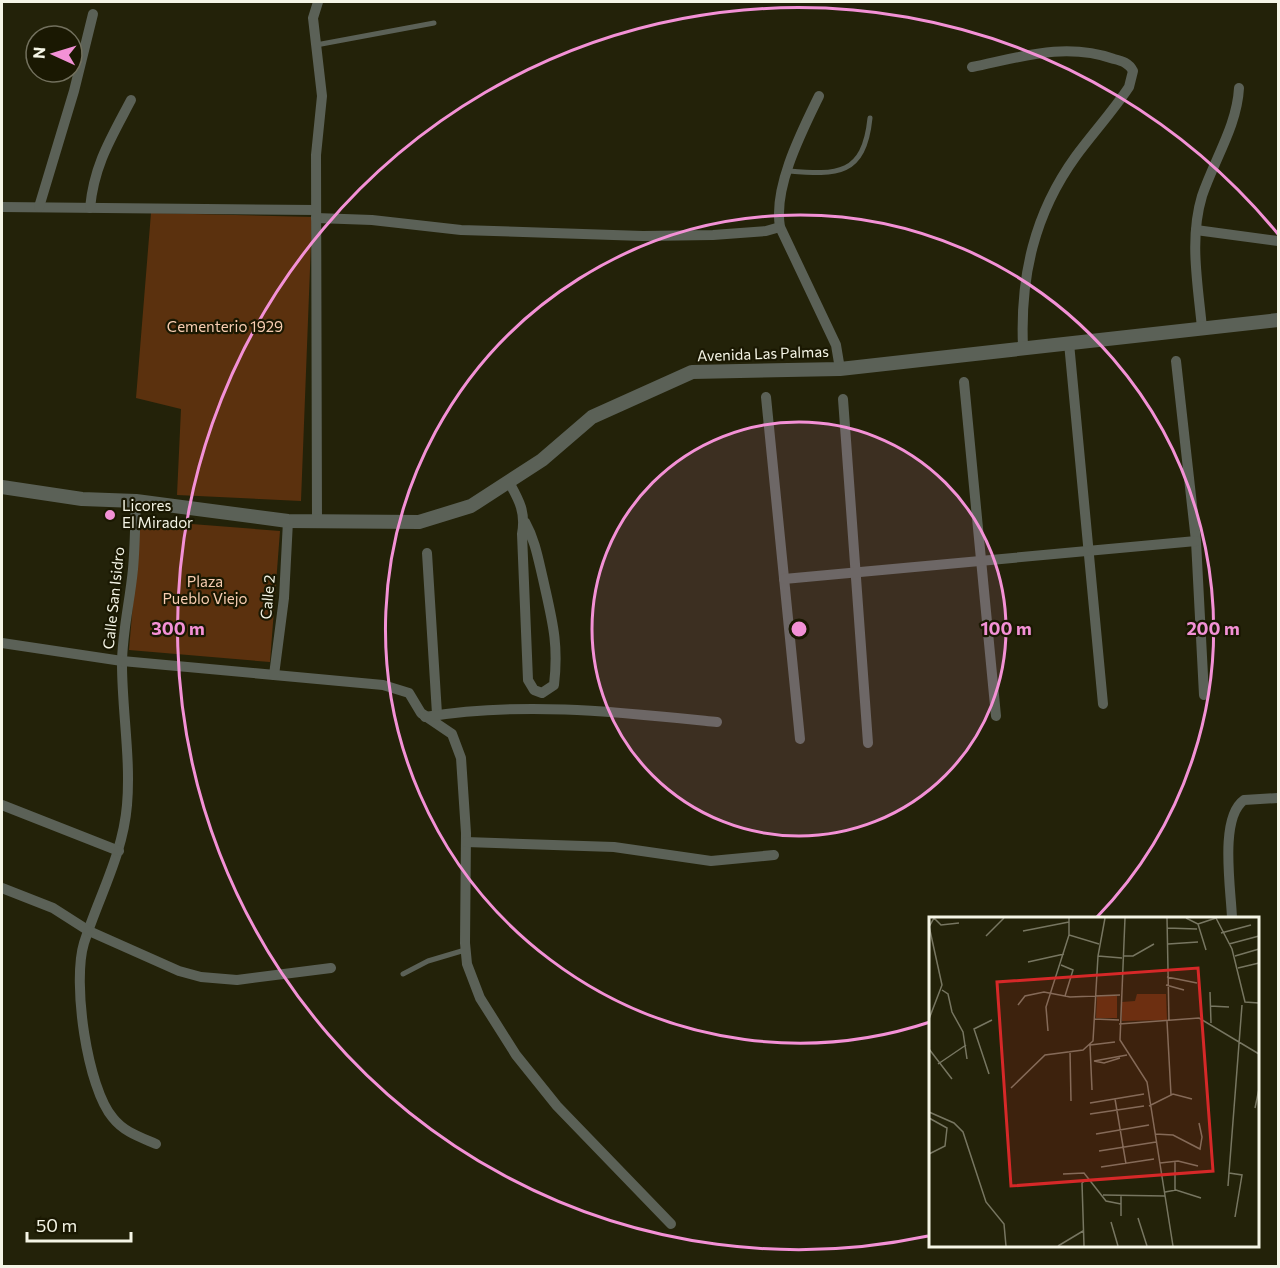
<svg xmlns="http://www.w3.org/2000/svg" width="1280" height="1268" font-family="Commissioner,sans-serif">
  <style>
    .green { fill: #5b310e }
    .lines { fill: none; stroke-linecap: round; stroke-linejoin: round }
    .service { stroke: #5b6157; stroke-width: 5 }
    .minor { stroke: #5b6157; stroke-width: 10 }
    .tertiary { stroke: #5b6157; stroke-width: 14 }
    .ring { fill: none; stroke: #f391d6; stroke-width: 3 }
    .poi-dot { fill: #f391d6; stroke: #1a1802; stroke-width: 2 }
    .labels { text-anchor: middle; stroke-width: 4.5; stroke-linejoin: round; paint-order: stroke }
    .park-label { font-size: 15px; fill: #f8cdb1; stroke: #1a1802 }
    .street-label { font-size: 15px; fill: #f5f5e6; stroke: #1a1802 }
    .poi-label { font-size: 15px; fill: #f5f5e6; stroke: #1a1802; text-anchor: start }
    .inset-road { fill: none; stroke: #777661; stroke-width: 1.5 }
    .view { fill: #d62828; fill-opacity: 0.15; stroke: #d62828; stroke-width: 3 }
    .inset-edge { fill: none; stroke: #f5f5e6; stroke-width: 3 }
    .centre { fill: #f391d6; stroke: #1a1802; stroke-width: 3 }
    .ring-label { font-size: 18px; text-anchor: middle; font-weight: bold; fill: #f391d6; stroke: #1a1802; stroke-width: 4.5; stroke-linejoin: round; paint-order: stroke }
  </style>
  <rect width="100%" height="100%" fill="#232209"/>
  <g class="green">
    <polygon points="151,213 312,217 301,501 177,495 181,409 136,398"/>
    <polygon points="140,520 280,531 270,662 129,650"/>
  </g>
  <g class="lines">
    <g class="service">
      <polyline points="316,45 434,23"/>
      <path d="M789,171C837,175 864,176 870,118"/>
      <polyline points="403,974 428,961 465,950"/>
    </g>
    <g class="minor">
      <path d="M972,67C1021,57 1065,42 1114,59C1122,61 1129,63 1133,71L1129,87C1113,111 1093,133 1076,156C1034,214 1020,277 1023,347"/>
      <path d="M819,96C802,131 773,187 780,227L836,345L840,369"/>
      <polyline points="2,207 316,210"/>
      <polyline points="39,207 74,91 93,14"/>
      <path d="M90,208C94,165 111,138 131,100"/>
      <polyline points="316,218 372,220 461,230 643,236 713,235 766,231 780,227"/>
      <polyline points="1196,230 1278,241"/>
      <path d="M1202,328C1198,285 1189,239 1202,196C1214,160 1237,126 1239,88"/>
      <polyline points="1069,343 1103,704"/>
      <polyline points="1176,361 1196,541 1204,695"/>
      <polyline points="964,382 996,716"/>
      <polyline points="766,397 800,739"/>
      <polyline points="843,399 868,743"/>
      <path d="M509,482C519,500 526,512 522,534L528,680L534,690L542,693L554,685C559,643 552,620 543,579C538,558 535,540 525,522"/>
      <path d="M136,501C135,524 135,547 133,569C130,601 122,633 122,664C122,710 131,759 127,805C123,854 99,896 84,943C72,982 87,1088 113,1118C124,1132 140,1137 156,1144"/>
      <polyline points="317,520 316,155 322,96 313,18 318,2"/>
      <polyline points="427,553 437,714"/>
      <polyline points="784,579 1196,541"/>
      <polyline points="2,643 122,661 383,685 409,693 421,713 452,734 461,758 466,833 465,943 467,964 480,998 516,1055 557,1106 671,1224"/>
      <polyline points="274,675 284,598 288,521"/>
      <path d="M425,717C523,701 619,712 717,722"/>
      <polyline points="2,805 119,851"/>
      <polyline points="466,842 614,847 711,861 774,855"/>
      <polyline points="2,888 53,908 89,931 179,971 201,977 237,980 331,968"/>
      <path d="M1232,918C1231,889 1219,818 1244,800L1278,798"/>
    </g>
    <polyline class="tertiary" points="2,487 82,499 136,501 288,521 419,522 471,506 542,460 592,417 692,372 840,369 1278,320"/>
  </g>
  <circle cx="799" cy="629" r="207" fill="#f391d6" fill-opacity=".12"/>
  <g class="ring">
    <circle cx="799" cy="629" r="207"/>
    <path d="M930 1022A414 414 0 1 1 1097 917"/>
    <path d="M928 1236A621 621 0 1 1 1278 234"/>
  </g>
  <circle class="poi-dot" cx="110" cy="515" r="6"/>
  <g class="labels">
    <g class="park-label">
      <text x="225" y="332">Cementerio 1929</text>
      <text x="205" y="587">Plaza<tspan x="205" dy="17">Pueblo Viejo</tspan></text>
    </g>
    <g class="street-label">
      <text transform="translate(763 354) rotate(-2)" y="5">Avenida Las Palmas</text>
      <text transform="translate(268 597) rotate(-85)" y="5">Calle 2</text>
      <text transform="translate(114 598) rotate(-84)" y="5">Calle San Isidro</text>
    </g>
    <g class="poi-label">
      <text x="122" y="511">Licores<tspan x="122" dy="17">El Mirador</tspan></text>
    </g>
  </g>
  <g transform="translate(929 917)">
    <rect width="330" height="330" fill="#232209"/>
    <path d="M208,77H237L238,103L193,104V85L206,84ZM168,79H188V101H167Z" fill="#5b310e"/>
    <path class="inset-road" d="M140,1V18L170,27M196,1L191,123L218,165L244,329M238,1L240,104M257,1L269,7L277,33M287,1L303,32L316,85L330,86M269,7L287,1M0,9L13,68L0,102M0,10L5,1L12,8L30,6M238,11L268,12M94,14L140,5M292,16L322,8M57,19L75,1M239,27L269,25M300,27L330,19M169,39L193,41M194,39H204L225,27M306,39L330,32M99,45L135,37M132,48L144,53L136,79M309,51L330,46M238,60L268,66M237,68L255,73M13,73L19,77L23,95L34,115L38,142M281,75L282,106M89,88L96,79L115,75L141,80L191,78M281,89L300,90M165,102L190,103M238,104L242,178M190,107L270,101L330,137M119,114L117,90L140,18M161,128L163,173M161,128L186,125M0,132L23,162M141,134L142,184M165,144L198,138M165,144L175,146L191,141M9,147L37,128M60,157L45,112L63,103M82,171L116,138L154,133L164,124L169,39L176,1M186,182L197,247M161,186L215,177M220,189L244,177L263,182M326,191L330,172M0,195L25,206L34,215L57,285L75,307L77,329M161,197L215,189M0,201L18,211L16,229L0,237M167,217L220,208M226,217L244,218L271,232L273,220L270,206M170,234L227,225M231,246L249,244L269,249M172,250L225,242M300,256L313,258L306,300M134,257L155,256L177,284L192,287M299,269L313,88M246,273V244M236,275L247,273L272,281M174,278L236,279M192,299V278M209,301L218,329M182,305L189,329M129,329L154,314M155,329L153,266L157,263"/>
    <path class="view" d="M269,51L284,254L82,269L68,65Z"/>
    <rect width="330" height="330" class="inset-edge"/>
  </g>
  <circle cx="799" cy="629" r="9" class="centre"/>
  <g class="ring-label">
    <text x="1006" y="635">100 m</text>
    <text x="1213" y="635">200 m</text>
    <text x="178" y="635">300 m</text>
  </g>
  <rect width="1280" height="1268" fill="none" stroke="#f5f5e6" stroke-width="6"/>
  <g transform="translate(54 54) rotate(274)"><circle r="28" fill="#1a1802" stroke="#72705d" stroke-width="1.5"/>
  <path d="M0-4.5L10 22L0 15L-10 22Z" fill="#f391d6"/>
  <text y="-9" font-size="16" font-weight="bold" text-anchor="middle" fill="#f5f5e6">N</text>
  </g>
  <path d="M27 1232v9h104v-9" fill="none" stroke="#f5f5e6" stroke-width="3"/>
  <text x="36" y="1232" font-size="18" fill="#f5f5e6" stroke="#1a1802" stroke-width="4.5" paint-order="stroke">50 m</text>
</svg>
